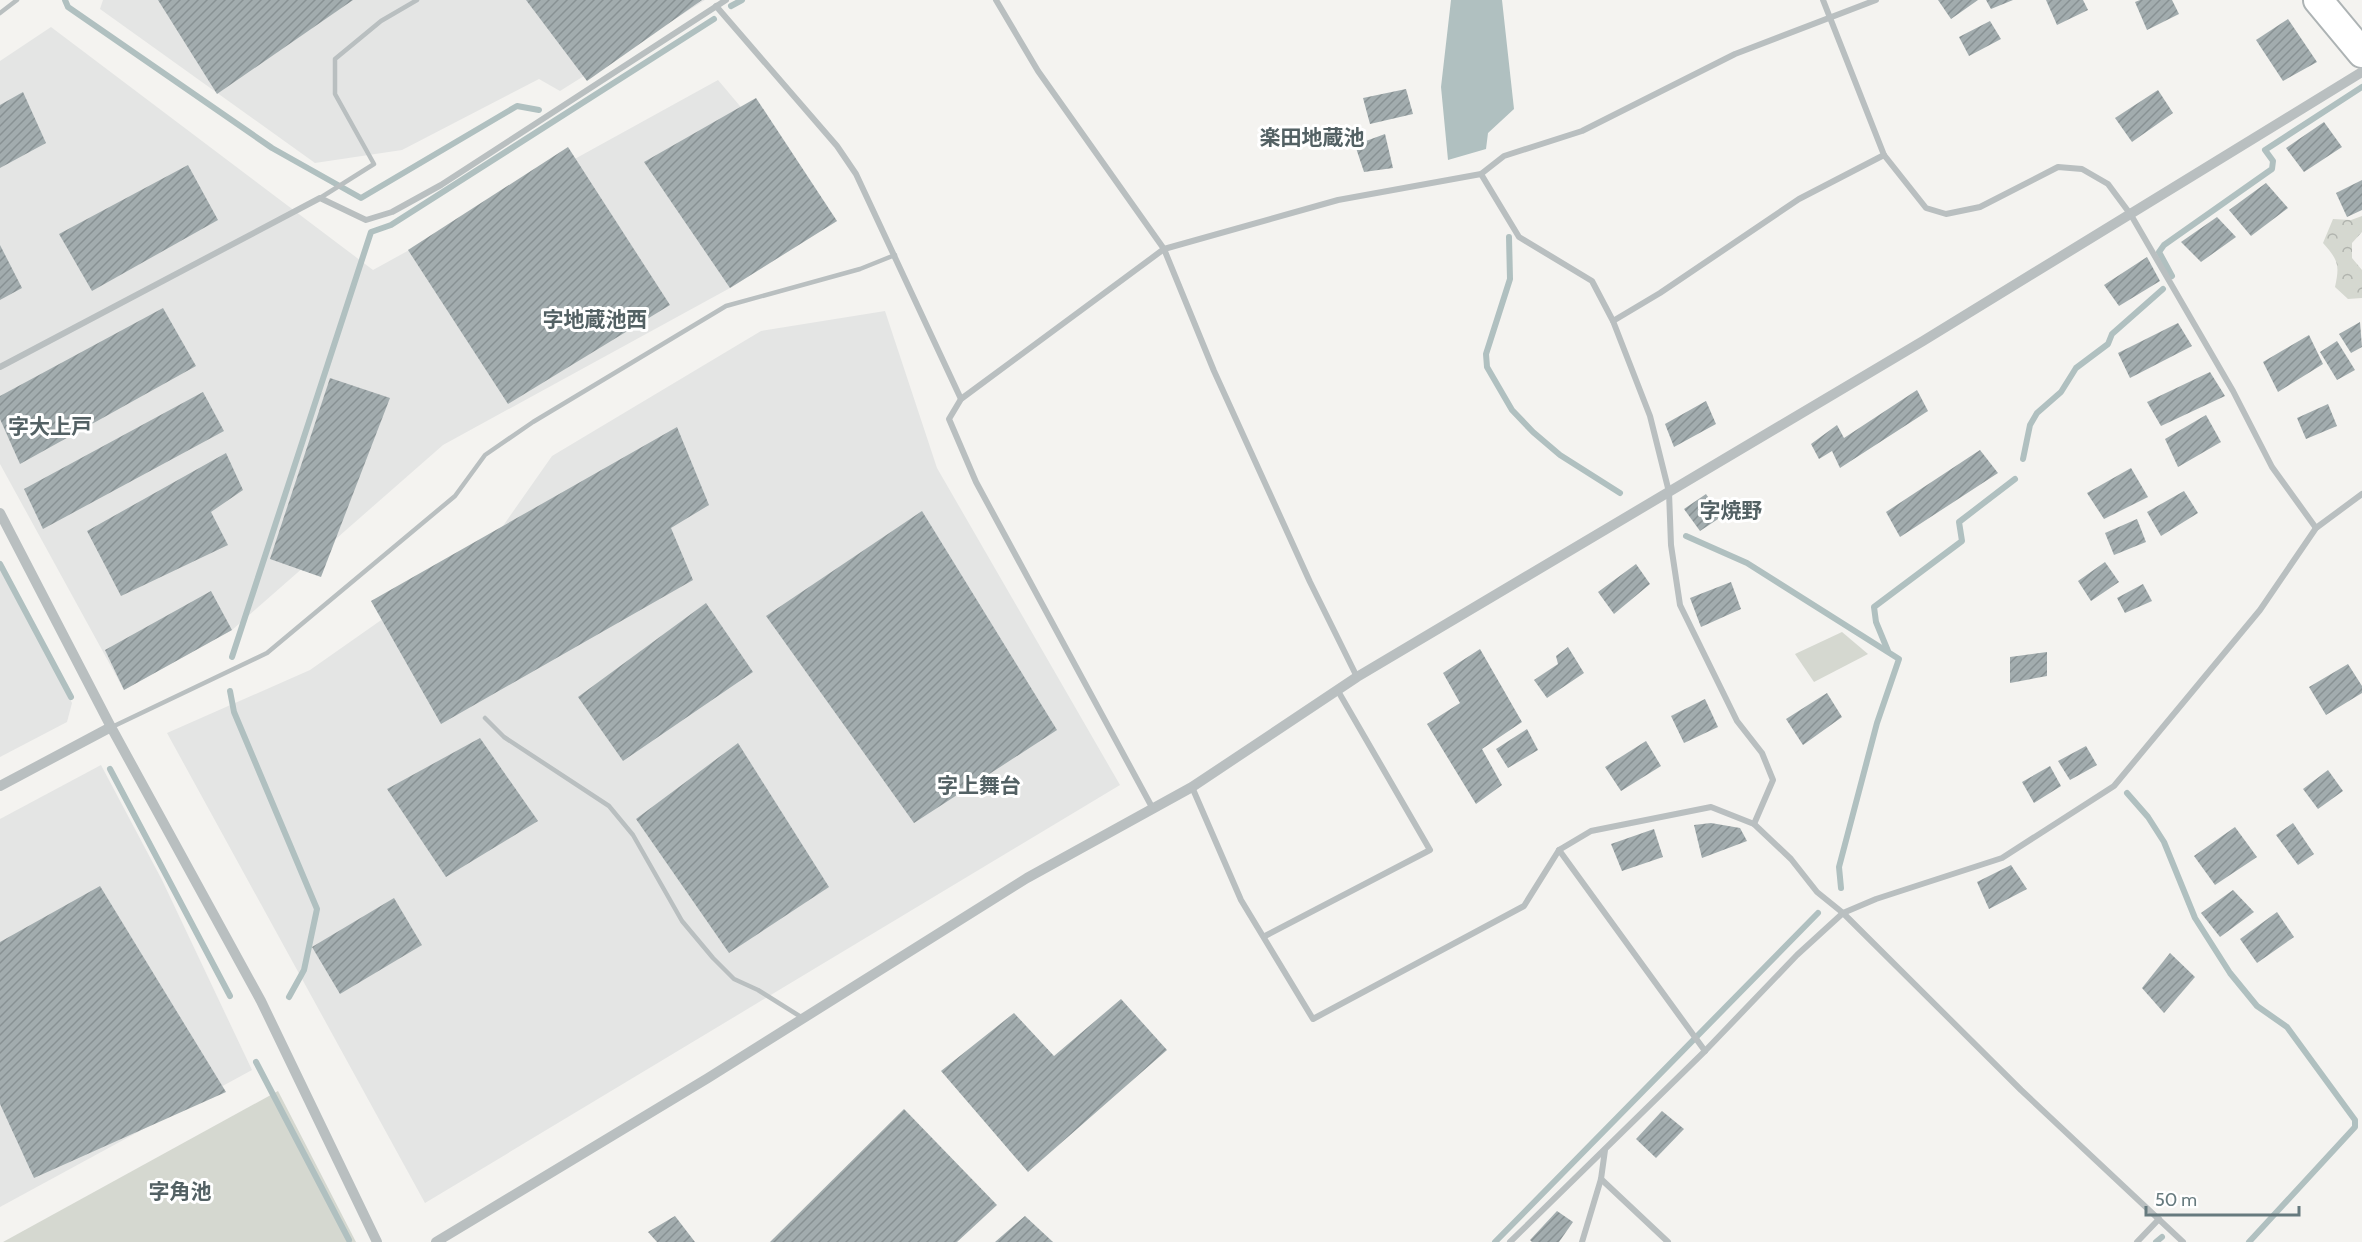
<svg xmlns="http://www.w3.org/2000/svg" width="2362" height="1242" font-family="Cabin,'Noto Sans JP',sans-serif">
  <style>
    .built { fill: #e4e5e4 }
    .forest { fill: url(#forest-crowns) }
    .park { fill: #d5d8d0 }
    .water { fill: #b0c0c0 }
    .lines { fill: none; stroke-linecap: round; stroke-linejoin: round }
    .stream { stroke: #b0c0c0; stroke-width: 6 }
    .building { fill: url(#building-hatch) }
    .primary-casing { stroke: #adb3b4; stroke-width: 32 }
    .service { stroke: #b9bfc0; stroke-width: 4.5 }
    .minor { stroke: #b9bfc0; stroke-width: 6 }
    .tertiary { stroke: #b9bfc0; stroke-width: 10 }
    .primary { stroke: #fff; stroke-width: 28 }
    .labels { text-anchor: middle; stroke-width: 6; stroke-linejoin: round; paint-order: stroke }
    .quarter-label { font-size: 21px; font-weight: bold; fill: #536164; stroke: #fff }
  </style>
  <defs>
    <pattern id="forest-crowns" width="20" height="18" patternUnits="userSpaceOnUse" patternTransform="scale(1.5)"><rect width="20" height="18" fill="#d5d8d0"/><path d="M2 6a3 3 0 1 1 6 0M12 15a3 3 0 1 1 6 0" fill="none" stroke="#b1b4ae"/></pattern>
    <pattern id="building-hatch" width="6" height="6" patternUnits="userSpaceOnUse" patternTransform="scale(1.5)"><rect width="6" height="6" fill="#a2acae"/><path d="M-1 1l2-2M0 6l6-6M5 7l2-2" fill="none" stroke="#889193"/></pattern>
  </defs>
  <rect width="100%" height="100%" fill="#f4f3f0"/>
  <g class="built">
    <polygon points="103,0 705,0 560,91 539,79 402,150 315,163 100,9"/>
    <polygon points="51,27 373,270 718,80 837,221 730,288 443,445 232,630 124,690 0,464 0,61"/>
    <polygon points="885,311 937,468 1120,785 425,1203 167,733 310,670 491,543 552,456 761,331"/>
    <polygon points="0,566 72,703 67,722 0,757"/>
    <polygon points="101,765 162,880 252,1070 0,1207 0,819"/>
  </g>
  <path class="forest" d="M2362,216V232L2352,243V258L2362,270V298L2348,299L2335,287C2340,264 2338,260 2323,243L2333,219L2351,220Z"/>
  <g class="park">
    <polygon points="1842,632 1868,654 1814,682 1795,654"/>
    <polygon points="278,1091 356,1242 3,1242"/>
  </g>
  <polygon class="water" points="1451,0 1502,0 1514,109 1488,133 1486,149 1448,160 1441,87"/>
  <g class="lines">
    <g class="stream">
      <polyline points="65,0 68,7 272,148 361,198 517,106 539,110"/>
      <polyline points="731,6 742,0"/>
      <polyline points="1509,237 1510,279 1486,354 1487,367 1512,410 1533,432 1560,455 1620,493"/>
      <polyline points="2172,276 2159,252 2164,245 2272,169 2273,161 2265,150 2362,87"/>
      <polyline points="2023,459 2030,425 2037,413 2061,392 2076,368 2108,344 2112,334 2163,289"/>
      <polyline points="1686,536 1747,563 1899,659 1877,723 1839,867 1841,888"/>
      <polyline points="0,564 71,697"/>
      <polyline points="1888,651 1876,622 1874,607 1962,541 1959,522 2015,479"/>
      <polyline points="232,657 371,232 391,225 714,19"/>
      <polyline points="230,691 234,712 317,909 304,970 289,997"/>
      <polyline points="110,769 230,996"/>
      <polyline points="2127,793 2148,817 2164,842 2195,918 2230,973 2257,1006 2287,1027 2355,1120 2355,1127 2249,1242"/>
      <polyline points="256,1062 349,1240"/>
      <polyline points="1495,1242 1818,913"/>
      <polyline points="2156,1242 2162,1237"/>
    </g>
  </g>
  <g class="building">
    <polygon points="158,0 353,0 217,94"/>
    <polygon points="526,0 702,0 587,81"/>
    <polygon points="1938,0 1978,0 1951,19"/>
    <polygon points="1986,0 2013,0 1991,9"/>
    <polygon points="2046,0 2083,0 2088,10 2057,25"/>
    <polygon points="2140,0 2172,0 2179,14 2147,30 2135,2"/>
    <polygon points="2288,19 2317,62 2283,81 2256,40"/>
    <polygon points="1990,21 2001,39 1969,56 1959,37"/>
    <polygon points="1406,89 1413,114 1370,124 1363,98"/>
    <polygon points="2158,90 2173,113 2132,142 2115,118"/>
    <polygon points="23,92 46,143 0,168 0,105"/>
    <polygon points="756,98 837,221 730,288 644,162"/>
    <polygon points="2324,122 2342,147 2304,172 2286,148"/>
    <polygon points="1385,134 1393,168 1364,172 1355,145"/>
    <polygon points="568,147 670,305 508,404 408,250"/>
    <polygon points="188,165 218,220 92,291 59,234"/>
    <polygon points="2362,180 2362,210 2347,217 2336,193"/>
    <polygon points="2266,183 2288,208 2251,236 2229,210"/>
    <polygon points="2217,217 2236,237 2201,262 2181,242"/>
    <polygon points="0,245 22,288 0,300"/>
    <polygon points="2147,257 2160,281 2119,306 2104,285"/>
    <polygon points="163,308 196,366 20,464 0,419 0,396"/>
    <polygon points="2360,322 2362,347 2351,353 2339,334"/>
    <polygon points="2178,323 2192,346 2130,378 2118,353"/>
    <polygon points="2309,335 2323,364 2278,392 2263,362"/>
    <polygon points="2337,341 2355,370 2337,380 2320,352"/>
    <polygon points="2210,372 2225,396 2161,426 2147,402"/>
    <polygon points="330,378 390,398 321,577 270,559"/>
    <polygon points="1917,390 1928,411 1840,468 1832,451 1819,459 1811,444 1837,425 1844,438"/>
    <polygon points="203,392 224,431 43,529 24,489"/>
    <polygon points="1706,401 1716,424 1674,447 1665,424"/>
    <polygon points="2328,404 2337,426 2306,439 2297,418"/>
    <polygon points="2206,415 2221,442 2178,467 2165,439"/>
    <polygon points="677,427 709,505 671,528 693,580 441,724 371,601"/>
    <polygon points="1980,450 1998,473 1900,537 1886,512"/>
    <polygon points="226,453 243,490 211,512 228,545 121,596 87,531"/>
    <polygon points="2131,468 2148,497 2104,519 2087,493"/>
    <polygon points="2184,491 2198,513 2161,536 2147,512"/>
    <polygon points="1706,494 1721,517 1700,531 1684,509"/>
    <polygon points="922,511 1057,730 914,823 766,616"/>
    <polygon points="2137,519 2146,542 2114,555 2105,533"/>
    <polygon points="2105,562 2119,582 2091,601 2078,581"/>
    <polygon points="1636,564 1650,584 1614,614 1598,592"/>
    <polygon points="1731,582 1741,609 1701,627 1690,598"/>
    <polygon points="2143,584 2152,601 2125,613 2117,598"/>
    <polygon points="211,591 232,630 124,690 105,650"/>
    <polygon points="706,603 753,672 623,761 578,697"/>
    <polygon points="1568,647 1584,673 1547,698 1534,680 1558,664 1556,656"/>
    <polygon points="1480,649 1522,722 1482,749 1502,785 1476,804 1427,724 1460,703 1443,673"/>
    <polygon points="2047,652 2047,676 2010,683 2010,657"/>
    <polygon points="2348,664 2362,686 2362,693 2326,715 2309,687"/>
    <polygon points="1827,693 1842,717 1803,745 1786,719"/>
    <polygon points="1705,699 1718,727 1684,743 1671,716"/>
    <polygon points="1527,729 1538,750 1508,768 1496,749"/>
    <polygon points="480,738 538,821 446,877 387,789"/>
    <polygon points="1646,741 1661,766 1621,791 1605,767"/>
    <polygon points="738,743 829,887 729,953 636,819"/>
    <polygon points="2086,746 2097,765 2070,780 2058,761"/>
    <polygon points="2050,766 2061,786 2034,803 2022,782"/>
    <polygon points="2328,770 2343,791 2318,809 2303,789"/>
    <polygon points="1711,823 1740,828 1747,841 1702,858 1694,825"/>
    <polygon points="2293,823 2314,854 2298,865 2276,835"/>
    <polygon points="2235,827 2257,857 2215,885 2194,856"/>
    <polygon points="1654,829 1663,857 1622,871 1611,844"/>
    <polygon points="2011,865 2027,889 1989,909 1977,882"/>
    <polygon points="100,886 226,1092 34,1178 0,1104 0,942"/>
    <polygon points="2233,890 2254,912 2220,937 2201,913"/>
    <polygon points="394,898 422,945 340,994 312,947"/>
    <polygon points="2277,912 2294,937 2257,963 2240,939"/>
    <polygon points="2170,953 2195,977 2164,1013 2142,988"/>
    <polygon points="1121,999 1167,1050 1028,1172 941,1071 1014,1013 1054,1056"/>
    <polygon points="904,1109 997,1205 957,1242 770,1242"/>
    <polygon points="1662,1111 1684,1129 1656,1158 1636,1139"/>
    <polygon points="1557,1211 1573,1222 1559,1242 1532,1242 1530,1240"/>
    <polygon points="675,1216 695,1242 657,1242 648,1232"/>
    <polygon points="1025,1216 1053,1242 995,1242"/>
  </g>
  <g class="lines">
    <g class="primary-casing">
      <polyline id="primary" points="2318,0 2362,53"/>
    </g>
    <g class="service">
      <polyline points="0,13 17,0"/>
      <polyline points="320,198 374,164 335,94 335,59 381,21 417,0"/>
      <polyline points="485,718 504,737 609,806 633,835 682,921 713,958 734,979 758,990 801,1017"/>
      <polyline points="112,727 267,653 455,496 485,455 533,422 726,306 860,269 895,255"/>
    </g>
    <g class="minor">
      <polyline points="996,0 1038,71 1164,249 1214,371 1310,582 1357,677"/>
      <polyline points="1823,0 1884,155 1926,208 1946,214 1980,207 2058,167 2082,169 2108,184 2131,215 2233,391 2272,467 2316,528"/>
      <polyline points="716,6 837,146 856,174 961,399"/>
      <polyline points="1481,174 1519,237 1592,281 1613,321 1650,416 1669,492 1671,545 1680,605 1737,721 1762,753 1773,780 1754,824"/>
      <polyline points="1613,321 1660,293 1799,199 1884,155"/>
      <polyline points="0,367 320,198 366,220 392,212 441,185 726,0"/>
      <polyline points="1192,787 1241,900 1313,1019 1524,906 1559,850 1591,831 1711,807 1754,824 1791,859 1817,892 1843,913 2021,1090 2183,1242"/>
      <polyline points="1153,809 976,482 949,419 961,399 1164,249 1338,200 1481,174 1504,156 1582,131 1735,54 1876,0"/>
      <polyline points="1559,850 1705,1051"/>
      <polyline points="1265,936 1430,850 1338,691"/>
      <polyline points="1601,1179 1668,1242"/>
      <polyline points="1510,1242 1705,1051 1797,955 1843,913 1876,899 2002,858 2114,786 2260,610 2316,528 2362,494"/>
      <polyline points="1582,1242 1601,1179 1605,1150"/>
      <polyline points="2137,1242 2159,1219"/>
    </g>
    <g class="tertiary">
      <polyline points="0,513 111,727 261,1001 377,1242"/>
      <polyline points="0,786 111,727"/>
      <polyline points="436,1242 708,1078 1027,878 1192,787 1357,677 1923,341 2362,72"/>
    </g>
    <use href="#primary" class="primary"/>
  </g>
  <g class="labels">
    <g class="quarter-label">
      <text x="1312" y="145">楽田地蔵池</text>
      <text x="595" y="327">字地蔵池西</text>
      <text x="50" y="434">字大上戸</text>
      <text x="1731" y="518">字焼野</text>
      <text x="979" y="793">字上舞台</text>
      <text x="180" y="1199">字角池</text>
    </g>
  </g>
  <path d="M2146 1206v9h153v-9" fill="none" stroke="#667a7e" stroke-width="3"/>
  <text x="2155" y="1206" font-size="18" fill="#667a7e" stroke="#ffffff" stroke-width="4.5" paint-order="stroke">50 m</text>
</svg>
